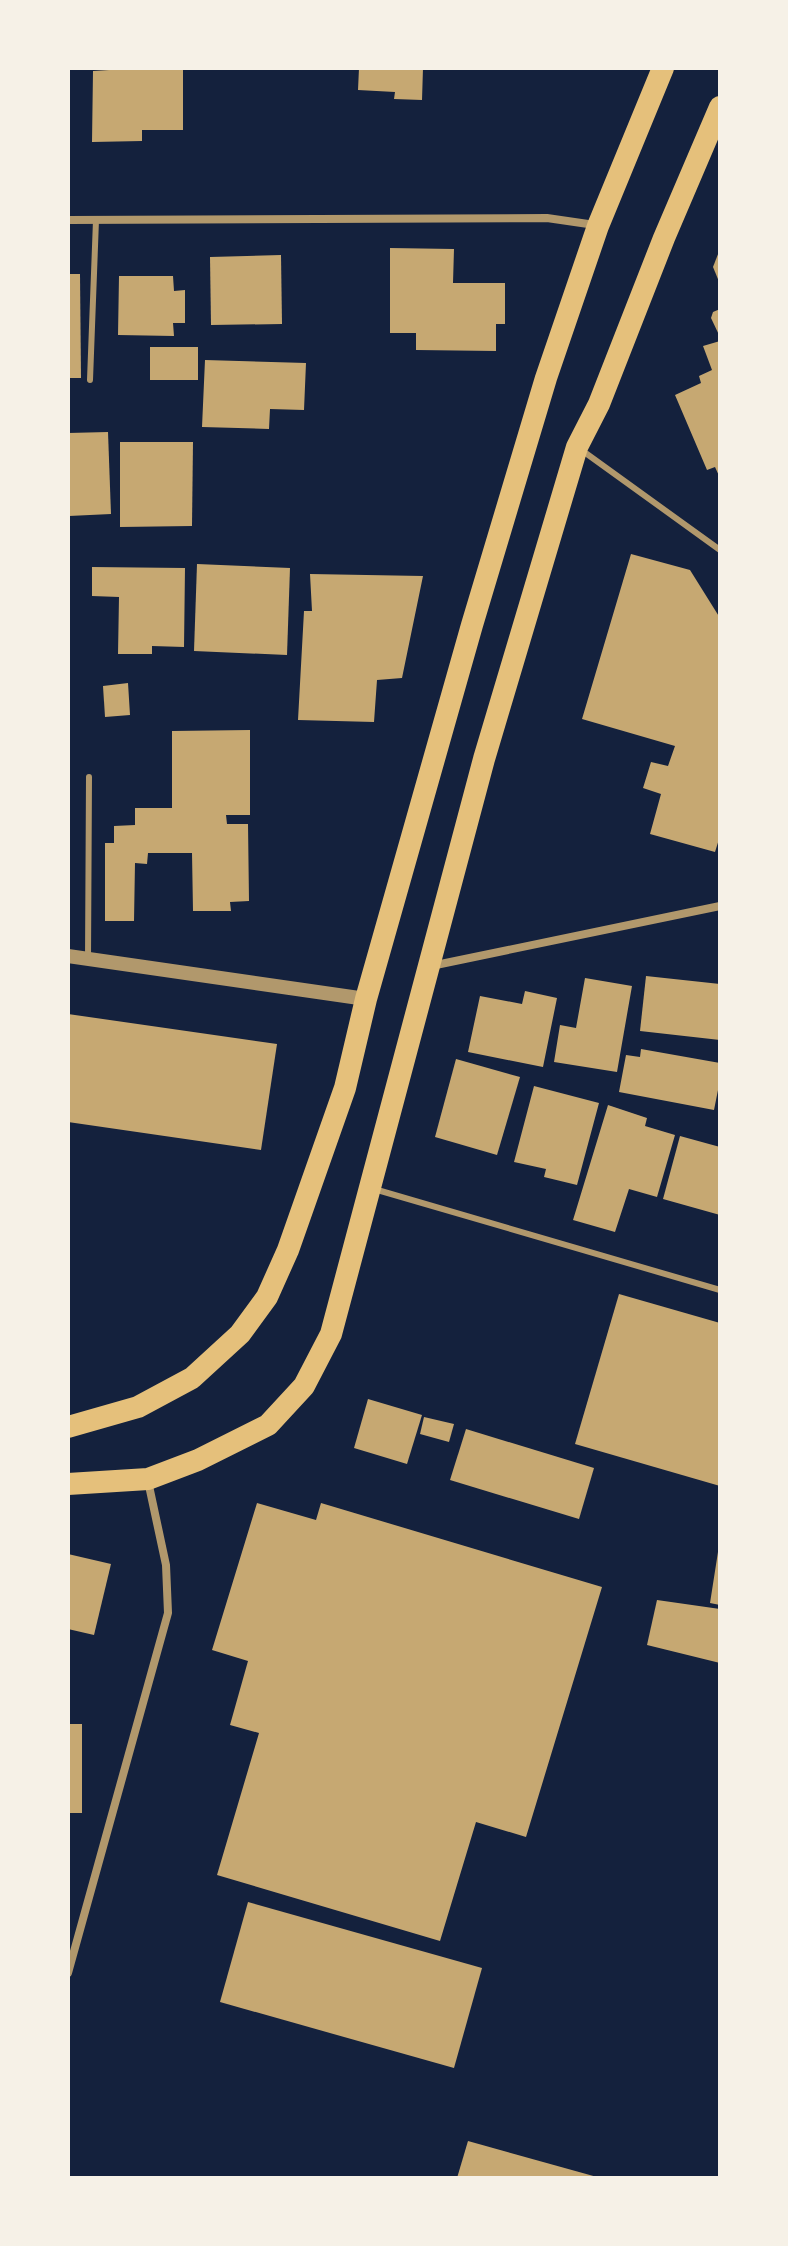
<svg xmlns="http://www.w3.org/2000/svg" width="788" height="2246" font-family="Merriweather,serif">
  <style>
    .building { fill: #c6a872 }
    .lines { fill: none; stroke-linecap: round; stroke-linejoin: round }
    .service { stroke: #b1986c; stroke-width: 6 }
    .minor { stroke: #b1986c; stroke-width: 8 }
    .tertiary { stroke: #b1986c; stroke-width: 14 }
    .trunk { stroke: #e5c07b; stroke-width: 22 }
  </style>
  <rect width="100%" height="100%" fill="#14213d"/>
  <g class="building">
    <polygon points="109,68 183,68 183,130 142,130 142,141 92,142 93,71 109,70"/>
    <polygon points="359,68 423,68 422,100 394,99 395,92 358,90"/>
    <polygon points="390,248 454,249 453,283 505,283 505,324 496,324 496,351 416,350 416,333 390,333"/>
    <polygon points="720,249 720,284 713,267"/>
    <polygon points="281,255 282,324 211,325 210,257"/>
    <polygon points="68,274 80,274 81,378 68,378"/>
    <polygon points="119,276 173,276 174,291 185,290 185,323 173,323 174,336 118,335"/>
    <polygon points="720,309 720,337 711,318 713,312"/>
    <polygon points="720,341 720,478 715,467 707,470 675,395 701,383 699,376 712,370 703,346"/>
    <rect x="150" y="347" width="48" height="33"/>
    <polygon points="205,360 306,363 304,410 270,409 269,429 202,427"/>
    <polygon points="108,432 111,514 69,516 68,433"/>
    <polygon points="120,442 193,442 192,526 120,527"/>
    <polygon points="631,554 690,570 720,618 720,836 715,852 650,834 661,794 643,788 651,762 668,766 675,746 582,719"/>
    <polygon points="197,564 290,568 287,655 194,651"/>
    <polygon points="92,567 185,568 184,647 152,646 152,654 118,654 119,597 92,596"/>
    <polygon points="310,574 423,576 402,678 377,680 374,722 298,720 304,611 312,611"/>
    <polygon points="128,683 130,715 105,717 103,686"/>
    <polygon points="250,730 250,815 226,815 227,824 248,824 249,901 230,902 231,911 193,911 192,853 148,853 147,864 135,863 134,921 105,921 105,843 114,843 114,826 135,825 135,808 172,808 172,731"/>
    <polygon points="646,976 720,984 720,1040 640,1031"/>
    <polygon points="585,978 632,986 617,1072 554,1062 560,1025 576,1028"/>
    <polygon points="525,991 557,998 543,1067 468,1052 480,996 522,1004"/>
    <polygon points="68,1014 277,1044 261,1150 68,1122"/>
    <polygon points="641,1049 720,1063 720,1080 714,1110 619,1092 626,1055 640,1057"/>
    <polygon points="456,1059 520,1077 497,1155 435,1137"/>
    <polygon points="534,1086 599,1103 577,1185 544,1177 546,1169 514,1162"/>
    <polygon points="608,1105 647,1118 645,1126 675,1135 657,1197 629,1189 615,1232 573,1220"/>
    <polygon points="680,1136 720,1147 720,1215 663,1199"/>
    <polygon points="619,1294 720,1323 720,1486 575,1444"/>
    <polygon points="368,1399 422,1415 407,1464 354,1448"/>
    <polygon points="424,1417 454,1424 449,1442 420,1434"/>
    <polygon points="466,1429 594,1468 579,1519 450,1480"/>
    <polygon points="257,1503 316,1520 321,1503 602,1587 526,1837 476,1822 440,1941 217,1875 259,1733 230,1725 248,1661 212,1650"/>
    <polygon points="718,1552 720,1552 720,1605 710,1603"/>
    <polygon points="68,1554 111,1564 94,1635 68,1629"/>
    <polygon points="657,1600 720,1609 720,1663 647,1645"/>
    <rect x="68" y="1724" width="14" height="89"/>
    <polygon points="248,1902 482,1968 454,2068 220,2002"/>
    <polygon points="468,2141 597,2177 597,2178 457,2178"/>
  </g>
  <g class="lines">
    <g class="service">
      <polyline points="90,380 96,220"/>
      <polyline points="580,449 720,550"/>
      <polyline points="88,959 89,777"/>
      <polyline points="374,1189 720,1290"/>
    </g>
    <g class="minor">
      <polyline points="68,220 547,218 595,225"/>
      <polyline points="431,966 720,906"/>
      <polyline points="68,1973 168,1613 166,1565 148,1481"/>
    </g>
    <polyline class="tertiary" points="68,956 366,999"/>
    <g class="trunk">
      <polyline points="68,1427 138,1407 192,1378 240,1334 267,1297 288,1250 345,1088 366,999 472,625 546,378 598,226 663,68"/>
      <polyline points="68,1484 148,1479 198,1460 268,1425 304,1386 331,1334 484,759 577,447 599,404 664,238 720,107"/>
    </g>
  </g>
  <rect width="788" height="2246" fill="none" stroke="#f6f1e7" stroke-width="140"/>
</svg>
